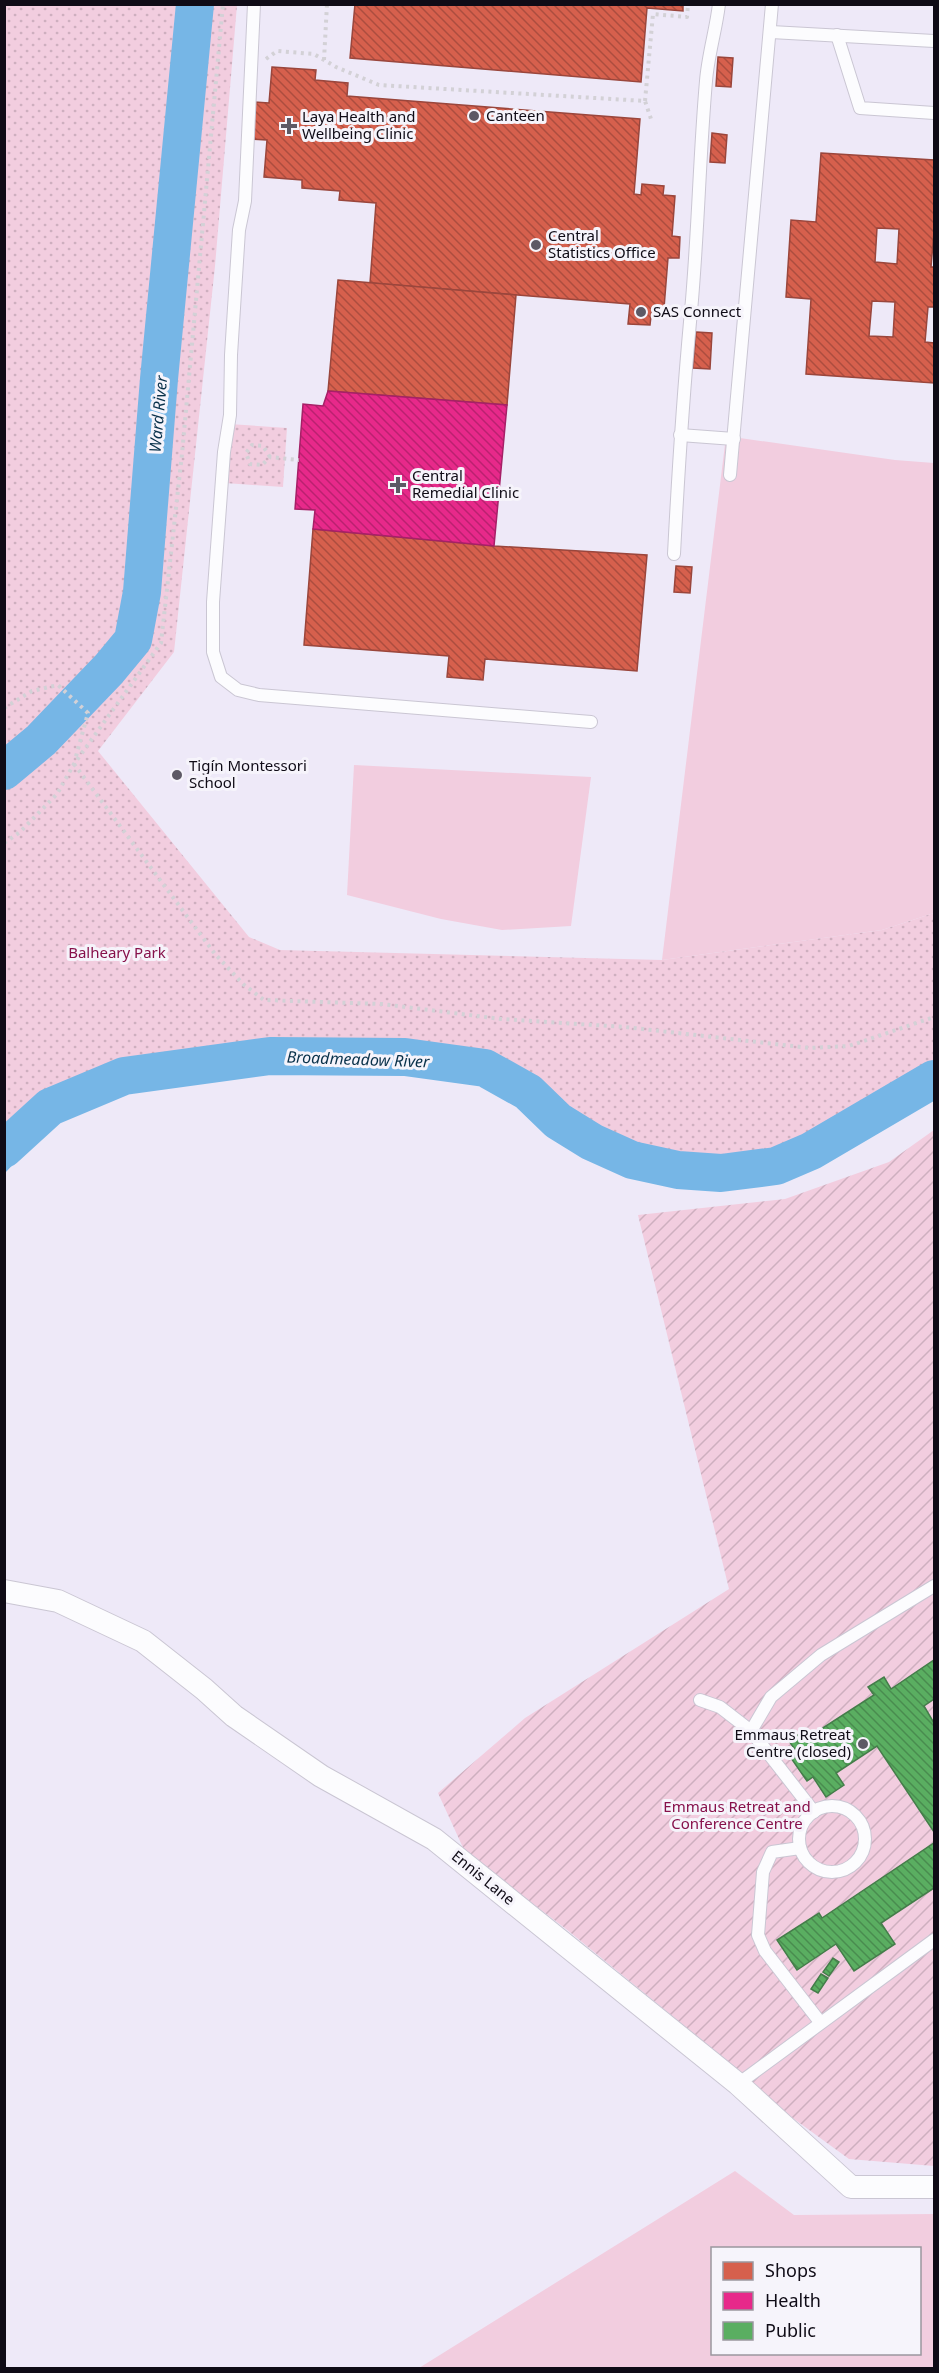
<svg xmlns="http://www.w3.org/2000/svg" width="939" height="2373" font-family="'Noto Sans',sans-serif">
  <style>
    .grass { fill: #f2cddf; fill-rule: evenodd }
    .park { fill: url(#park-dots) }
    .garden { fill: url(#garden-furrows) }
    .water { fill: url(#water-waves) }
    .shops { fill: url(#shops-back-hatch); stroke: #9a463c; stroke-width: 1.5; fill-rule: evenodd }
    .health { fill: url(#health-back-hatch); stroke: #a62067; stroke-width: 1.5 }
    .public { fill: url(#public-back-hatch); stroke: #447d4a; stroke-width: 1.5 }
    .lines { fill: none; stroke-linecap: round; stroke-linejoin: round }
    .river { stroke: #76b6e6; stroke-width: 38 }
    .service-casing { stroke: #cac6d3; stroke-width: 14 }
    .minor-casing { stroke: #cac6d3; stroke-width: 24 }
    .path { stroke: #d3d1d6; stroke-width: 4; stroke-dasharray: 3 4.5; stroke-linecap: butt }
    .service { stroke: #fcfcfe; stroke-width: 12 }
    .minor { stroke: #fcfcfe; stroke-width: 22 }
    .poi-dot { fill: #5d5965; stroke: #f6f4fb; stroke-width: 2 }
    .labels { text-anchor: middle; stroke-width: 6; stroke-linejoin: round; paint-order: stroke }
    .poi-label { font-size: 15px; fill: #0f0b16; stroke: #f6f4fb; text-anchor: start }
    .park-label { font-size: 15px; fill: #87114b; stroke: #f6f4fb }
    .street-label { font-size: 15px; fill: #0f0b16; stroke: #f6f4fb }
    .water-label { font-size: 16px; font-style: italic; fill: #09314a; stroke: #f6f4fb }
  </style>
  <defs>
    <pattern id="park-dots" width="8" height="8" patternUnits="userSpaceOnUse" patternTransform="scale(1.5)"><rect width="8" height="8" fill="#f2cddf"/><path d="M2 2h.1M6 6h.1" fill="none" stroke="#ceafbf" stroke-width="1.8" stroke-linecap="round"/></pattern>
    <pattern id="garden-furrows" width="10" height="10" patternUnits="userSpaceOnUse" patternTransform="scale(1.5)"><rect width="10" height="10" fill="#f2cddf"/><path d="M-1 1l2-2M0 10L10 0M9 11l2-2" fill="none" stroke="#ceafbf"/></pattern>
    <pattern id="water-waves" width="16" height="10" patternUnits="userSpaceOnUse" patternTransform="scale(1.5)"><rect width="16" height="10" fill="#76b6e6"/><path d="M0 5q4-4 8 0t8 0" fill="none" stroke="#659bc5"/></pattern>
    <pattern id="shops-back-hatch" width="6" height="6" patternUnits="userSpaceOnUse" patternTransform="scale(1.5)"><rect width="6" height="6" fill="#d6604d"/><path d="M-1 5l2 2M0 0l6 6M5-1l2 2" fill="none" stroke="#ac4d3f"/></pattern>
    <pattern id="health-back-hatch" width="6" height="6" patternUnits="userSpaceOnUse" patternTransform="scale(1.5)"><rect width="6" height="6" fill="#e7298a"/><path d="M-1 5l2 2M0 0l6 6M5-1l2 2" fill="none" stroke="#ba2170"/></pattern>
    <pattern id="public-back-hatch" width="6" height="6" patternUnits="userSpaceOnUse" patternTransform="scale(1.5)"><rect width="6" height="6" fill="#5aae61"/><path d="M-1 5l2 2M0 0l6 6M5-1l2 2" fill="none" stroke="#498c4f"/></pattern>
  </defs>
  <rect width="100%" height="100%" fill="#eee9f8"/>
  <g class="grass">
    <polygon points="726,436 895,460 934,463 934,913 882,930 662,960"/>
    <polygon points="354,765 591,777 571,926 502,930 441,919 347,895"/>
    <path d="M735,2171L794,2215L934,2214V2368H419ZM920,2248V2354H712V2248Z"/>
  </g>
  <g class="park">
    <polygon points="5,5 237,5 215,266 174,652 98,751 249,937 280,950 662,960 882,930 934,913 934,1070 874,1102 788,1155 691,1161 658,1157 577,1116 532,1080 493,1060 419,1046 329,1045 255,1049 142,1064 91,1075 24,1109 5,1129"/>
    <polygon points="229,424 287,428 283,487 225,483"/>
  </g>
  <polygon class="garden" points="934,1130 934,2166 849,2159 779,2108 709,2046 566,1929 465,1852 438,1793 525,1718 729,1589 638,1215 785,1199 889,1162"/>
  <polygon class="water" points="69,1087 76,1108 54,1121 5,1173 5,1129 24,1109"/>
  <g class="shops">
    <polygon points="355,4 683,4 683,11 647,8 641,82 350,58"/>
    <polygon points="718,57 733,58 731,87 716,86"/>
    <polygon points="272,67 316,70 315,80 348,83 347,96 640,119 634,194 641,195 642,184 664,186 663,195 675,196 672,236 680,237 679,258 668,258 664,308 652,307 650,325 628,324 630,304 370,283 376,203 339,200 340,191 302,188 302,180 264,177 267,140 252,139 255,102 269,103"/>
    <polygon points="712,133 727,135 725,163 710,162"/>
    <path d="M821,153L934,160V232L931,267H934V307H928L925,342L934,343V383L806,374L811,299L786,297L791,220L816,222ZM877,228L899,229L897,264L875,262ZM872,301L895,302L893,337L869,336Z"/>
    <polygon points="338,280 516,295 507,405 328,391"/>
    <polygon points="696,332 712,333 710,369 693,368"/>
    <polygon points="313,529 494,546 647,555 637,671 485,659 483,680 447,677 449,656 304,645"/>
    <polygon points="676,566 692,567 690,593 674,592"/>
  </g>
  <polygon class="health" points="328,391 507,405 494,546 313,529 315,510 295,509 303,404 323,406"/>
  <g class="public">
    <polygon points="934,1660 934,1699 924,1706 934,1723 934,1832 877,1746 836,1773 844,1785 826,1797 813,1777 807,1781 791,1758 798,1754 789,1741 807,1729 812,1735 874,1695 868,1687 884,1677 891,1689"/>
    <polygon points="934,1843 934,1888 881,1923 895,1944 854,1971 836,1944 797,1970 777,1940 819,1913 822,1918"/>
    <polygon points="833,1958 839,1962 829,1976 823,1972"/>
    <polygon points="821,1974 828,1978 818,1993 811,1989"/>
  </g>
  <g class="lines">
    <g class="river">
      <polyline points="4,771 41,740 109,669 133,640 142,592 159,379 195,4"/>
      <polyline points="4,1149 50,1107 124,1076 270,1056 405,1057 485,1068 528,1092 558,1121 592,1142 632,1160 678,1170 721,1173 776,1166 811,1151 934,1079"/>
    </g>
    <g class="service-casing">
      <g id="service">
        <polyline points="254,4 245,201 239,230 231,355 230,415 224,452 213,602 213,652 221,677 238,690 259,695 591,722"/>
        <polyline points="771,32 934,41"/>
        <polyline points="837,35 860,108 934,113"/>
        <polyline points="680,435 734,439"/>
        <polyline points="730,475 772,4"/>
        <path d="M674,554C678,476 683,399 690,322C698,242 699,161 706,81C708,55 716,30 719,4"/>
        <polyline points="700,1700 720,1707 751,1731 814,1812"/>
        <polyline points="751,1731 771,1697 821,1655 934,1586"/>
        <circle cx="832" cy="1839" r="33"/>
        <polyline points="800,1848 772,1852 763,1872 758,1935 765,1951 820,2022"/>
        <polyline points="738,2084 934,1940"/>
      </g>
    </g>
    <g class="minor-casing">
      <polyline id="minor" points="4,1591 58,1601 143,1641 204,1689 234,1716 321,1776 434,1839 738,2084 851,2187 934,2187"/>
    </g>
    <g class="path">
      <polyline points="266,59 277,51 314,54 336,67 379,85 645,101 652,122"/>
      <polyline points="324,60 327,4"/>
      <polyline points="645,101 653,14 687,17 688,4"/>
      <polyline points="270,457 263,446 252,445 246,453 250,464 262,465 270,457 299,460"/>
      <polyline points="4,708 32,691 58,685 88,713 75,760"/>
      <polyline points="74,764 215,954 243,984 264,1000 382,1004 501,1019 625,1027 810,1048 849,1046 934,1017"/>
      <polyline points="4,843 20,832 57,794 74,764 161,643 182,454 223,4"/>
    </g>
    <use href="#service" class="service"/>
    <use href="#minor" class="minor"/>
  </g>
  <g class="poi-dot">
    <circle cx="474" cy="116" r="6"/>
    <path d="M286 117h6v6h6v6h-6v6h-6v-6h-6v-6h6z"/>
    <circle cx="536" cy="245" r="6"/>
    <circle cx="641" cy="312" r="6"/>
    <path d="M395 476h6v6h6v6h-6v6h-6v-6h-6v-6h6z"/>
    <circle cx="177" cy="775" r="6"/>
    <circle cx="863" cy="1744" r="6"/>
  </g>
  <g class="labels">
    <g class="poi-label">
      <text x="486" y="121">Canteen</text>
      <text x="302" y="122">Laya Health and<tspan x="302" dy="17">Wellbeing Clinic</tspan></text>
      <text x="548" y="241">Central<tspan x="548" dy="17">Statistics Office</tspan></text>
      <text x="653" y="317">SAS Connect</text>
      <text x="412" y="481">Central<tspan x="412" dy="17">Remedial Clinic</tspan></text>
      <text x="189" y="771">Tigín Montessori<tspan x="189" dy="17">School</tspan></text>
      <text x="851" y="1740" text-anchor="end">Emmaus Retreat<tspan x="851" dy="17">Centre (closed)</tspan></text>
    </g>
    <g class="park-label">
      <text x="117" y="958">Balheary Park</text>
      <text x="737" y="1812">Emmaus Retreat and<tspan x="737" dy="17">Conference Centre</tspan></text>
    </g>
    <g class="street-label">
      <text transform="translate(483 1878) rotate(39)" y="5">Ennis Lane</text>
    </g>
    <g class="water-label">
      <text transform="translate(158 414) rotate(-85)" y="6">Ward River</text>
      <text transform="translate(358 1059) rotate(2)" y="6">Broadmeadow River</text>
    </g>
  </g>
  <rect width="939" height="2373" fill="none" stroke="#0f0b16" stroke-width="12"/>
  <rect x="711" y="2247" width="210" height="108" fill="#f6f4fb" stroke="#9a979f" stroke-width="1.5"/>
  <rect x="723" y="2262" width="30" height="18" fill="#d6604d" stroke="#9a979f" stroke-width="1.5"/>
  <text x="765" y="2277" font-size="18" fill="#0f0b16">Shops</text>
  <rect x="723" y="2292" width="30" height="18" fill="#e7298a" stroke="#9a979f" stroke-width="1.5"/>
  <text x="765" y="2307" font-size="18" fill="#0f0b16">Health</text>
  <rect x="723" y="2322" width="30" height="18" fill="#5aae61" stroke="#9a979f" stroke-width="1.5"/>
  <text x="765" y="2337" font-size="18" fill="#0f0b16">Public</text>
</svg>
